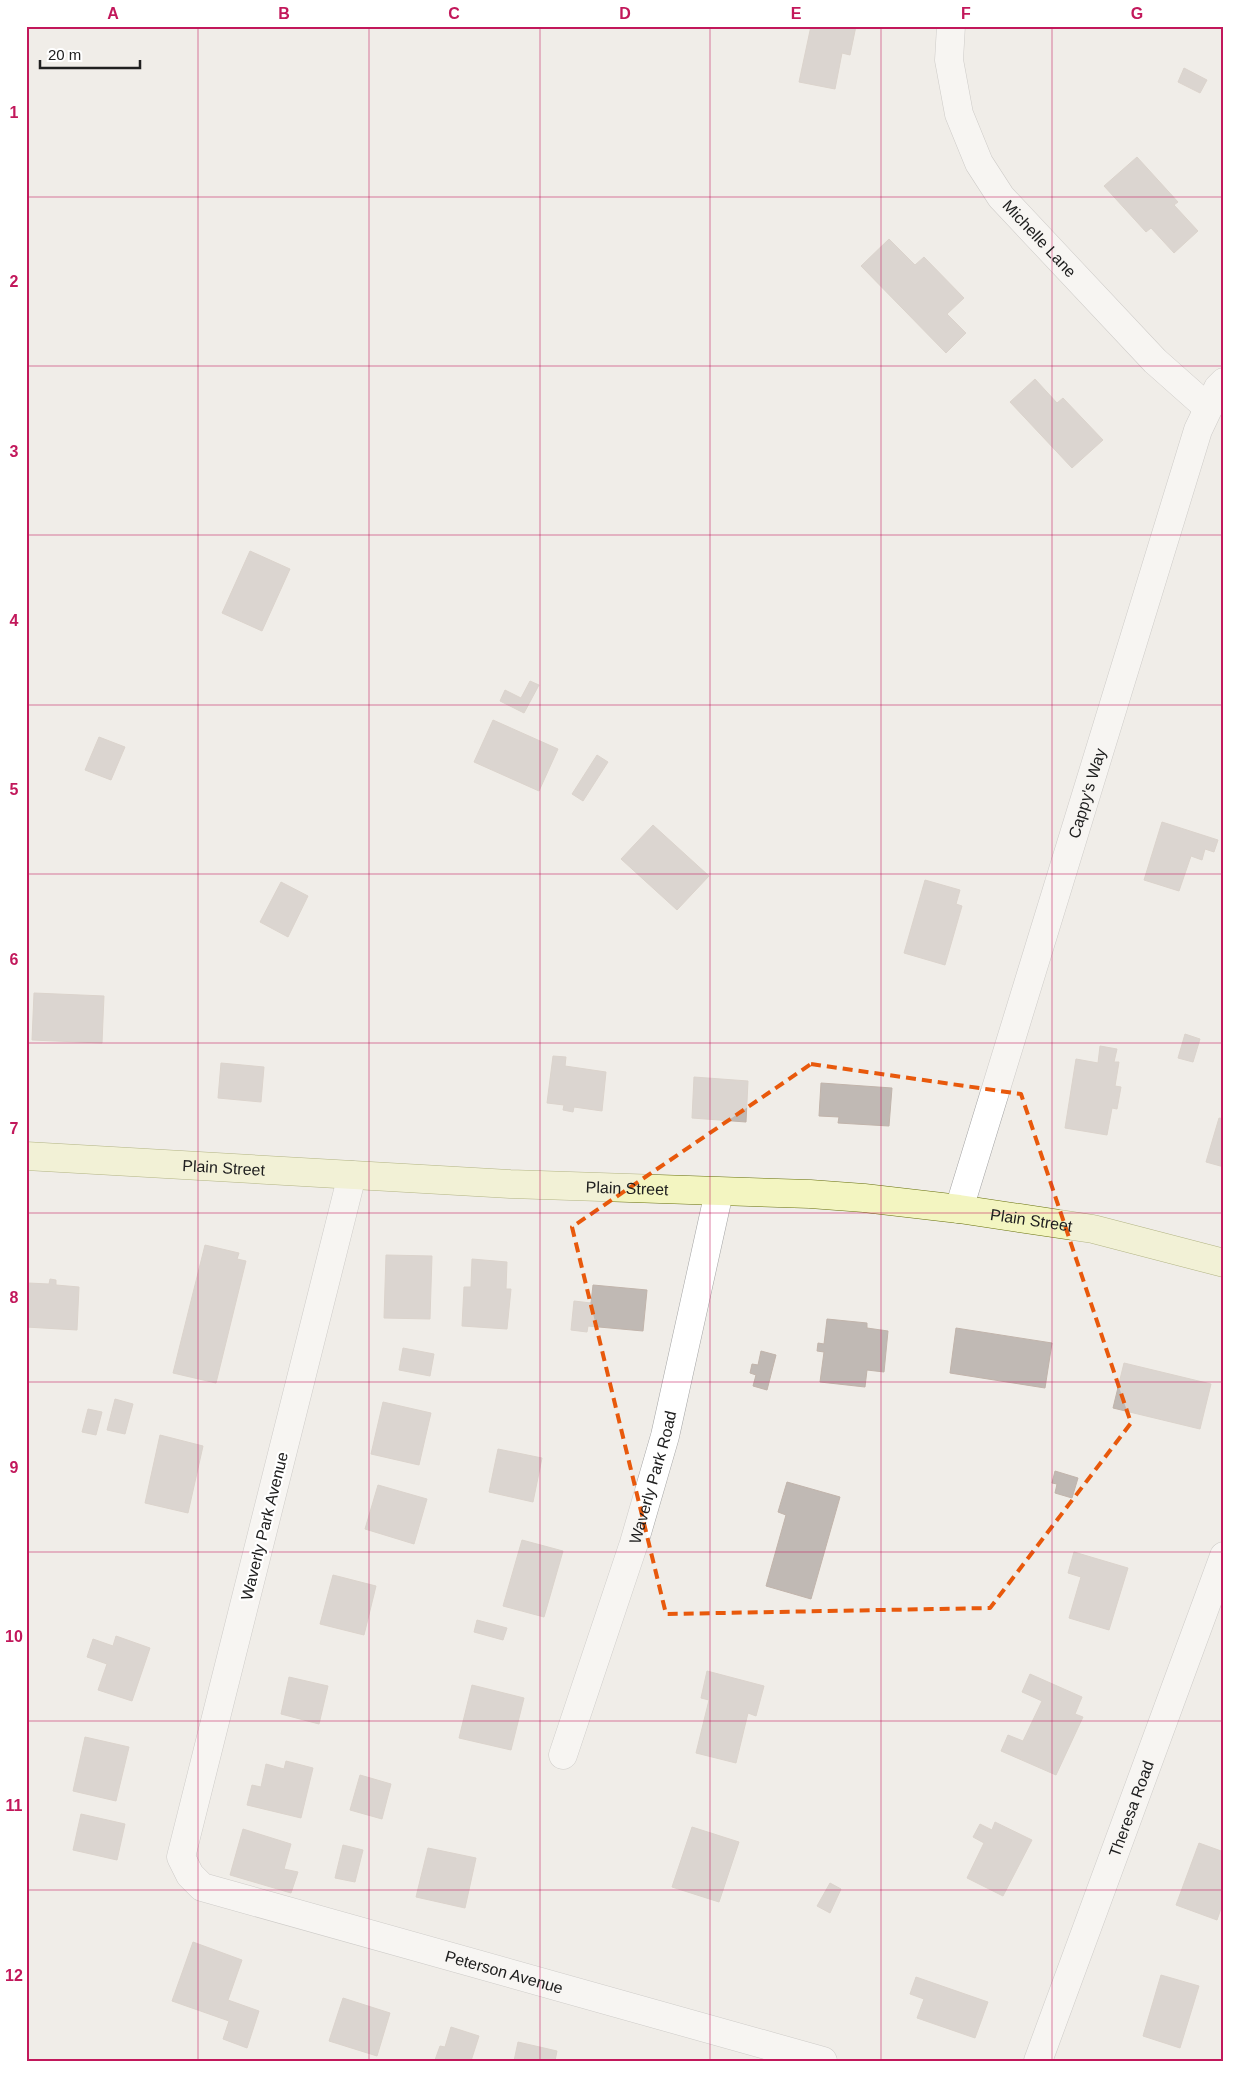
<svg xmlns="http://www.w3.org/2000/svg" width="1250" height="2087" font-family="Helvetica,sans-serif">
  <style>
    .building { fill: #c0b9b4; stroke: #c1b4ab }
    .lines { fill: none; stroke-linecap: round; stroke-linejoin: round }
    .minor-casing { stroke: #a4a4a4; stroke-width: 29 }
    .secondary-casing { stroke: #68710d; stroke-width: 29 }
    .minor { stroke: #fff; stroke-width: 28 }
    .secondary { stroke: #f3f5c1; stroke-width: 28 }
    .marked { fill: none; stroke: #e8590c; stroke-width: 4; stroke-dasharray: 10 6; stroke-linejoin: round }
    .grid { fill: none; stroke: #c2185b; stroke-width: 1; stroke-opacity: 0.55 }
    .labels { text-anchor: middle; stroke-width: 4.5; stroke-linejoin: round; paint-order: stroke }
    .street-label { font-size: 16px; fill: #202020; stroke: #fff }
    .neatline { fill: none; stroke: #c2185b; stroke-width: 2 }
    .grid-label { font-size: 16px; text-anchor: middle; font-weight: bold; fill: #c2185b }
  </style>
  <rect width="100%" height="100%" fill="#f0ede8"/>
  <g class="building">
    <polygon points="811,26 856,26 850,55 842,53 835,89 799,82"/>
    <polygon points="1184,68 1207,80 1200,93 1178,82"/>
    <polygon points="1137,157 1178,202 1174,205 1198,231 1174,253 1151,228 1146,232 1104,186"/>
    <polygon points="889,239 915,265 924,257 964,298 947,314 966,333 946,353 861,266"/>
    <polygon points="1035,379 1057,403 1063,398 1103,440 1072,468 1010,402"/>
    <polygon points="250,551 290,569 262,631 222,613"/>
    <polygon points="530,681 539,685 524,713 500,701 505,690 521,698"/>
    <polygon points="493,720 558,749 539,791 474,762"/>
    <polygon points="99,737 125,747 111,780 85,770"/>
    <polygon points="597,755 608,762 583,801 572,794"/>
    <polygon points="1162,822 1218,840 1214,852 1205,849 1202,860 1191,856 1179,891 1144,880"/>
    <polygon points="653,825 709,876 677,910 621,859"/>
    <polygon points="925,880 960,890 956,904 962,906 945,965 904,953"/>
    <polygon points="281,882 308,896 288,937 260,922"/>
    <polygon points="34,993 104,996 102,1043 32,1040"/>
    <polygon points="1185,1034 1200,1039 1193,1062 1178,1058"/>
    <polygon points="1100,1046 1117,1049 1114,1062 1119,1062 1115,1086 1121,1087 1117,1109 1112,1108 1107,1135 1065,1128 1076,1059 1098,1063"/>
    <polygon points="553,1056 566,1057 565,1066 606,1072 602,1111 574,1107 573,1112 563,1110 564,1105 547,1103"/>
    <polygon points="221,1063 264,1067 261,1102 218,1098"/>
    <polygon points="694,1077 748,1081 746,1122 692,1118"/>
    <polygon points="821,1083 892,1088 889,1126 838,1123 839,1117 819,1116"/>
    <polygon points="1219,1118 1224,1119 1224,1167 1206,1162"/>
    <polygon points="205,1245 239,1253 237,1259 246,1261 216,1383 173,1373"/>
    <polygon points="386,1255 432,1256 430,1319 384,1318"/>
    <polygon points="472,1259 507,1262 506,1289 511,1289 507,1329 462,1326 464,1287 471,1287"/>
    <polygon points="50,1279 56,1280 56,1285 79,1287 77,1330 26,1327 28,1283 49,1284"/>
    <polygon points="593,1285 647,1290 643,1331 588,1326 587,1332 571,1330 574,1301 591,1303"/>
    <polygon points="827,1319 867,1323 867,1328 888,1331 884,1372 867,1370 865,1387 820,1382 824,1352 817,1351 818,1343 824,1344"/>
    <polygon points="956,1328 1052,1343 1045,1388 950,1373"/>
    <polygon points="403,1348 434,1354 430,1376 399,1370"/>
    <polygon points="761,1351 776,1355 767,1390 753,1386 756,1375 750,1373 752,1364 758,1365"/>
    <polygon points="1124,1363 1211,1384 1200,1429 1113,1408"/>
    <polygon points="115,1399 133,1404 125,1434 107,1430"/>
    <polygon points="383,1402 431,1413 419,1465 371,1454"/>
    <polygon points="88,1409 102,1412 96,1435 82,1432"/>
    <polygon points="160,1435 203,1446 188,1513 145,1503"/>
    <polygon points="498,1449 542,1458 533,1502 489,1492"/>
    <polygon points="1055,1471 1078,1478 1072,1498 1055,1493 1057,1484 1052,1483"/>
    <polygon points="787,1482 840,1497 811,1599 766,1586 786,1515 778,1512"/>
    <polygon points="378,1485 427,1499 414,1544 365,1529"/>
    <polygon points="522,1540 563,1551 544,1617 503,1606"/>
    <polygon points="1074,1552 1128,1568 1109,1630 1069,1618 1081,1577 1068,1573"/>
    <polygon points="333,1575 376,1586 364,1635 320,1624"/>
    <polygon points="477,1620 507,1628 503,1640 474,1632"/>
    <polygon points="116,1636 150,1648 132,1701 98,1690 107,1664 87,1657 93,1639 113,1646"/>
    <polygon points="707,1671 764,1686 756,1716 748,1713 736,1763 696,1753 709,1700 701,1698"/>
    <polygon points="1030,1674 1082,1697 1075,1714 1083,1717 1056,1775 1001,1751 1008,1735 1023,1741 1042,1701 1022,1692"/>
    <polygon points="289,1677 328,1686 319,1724 281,1714"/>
    <polygon points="472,1685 524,1698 511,1750 459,1738"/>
    <polygon points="85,1737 129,1747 116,1801 73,1791"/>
    <polygon points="286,1761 313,1768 301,1818 247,1805 252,1785 261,1787 266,1764 284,1769"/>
    <polygon points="360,1775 391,1784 382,1819 350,1810"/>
    <polygon points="81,1814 125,1824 117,1860 73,1850"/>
    <polygon points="995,1822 1032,1840 1003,1896 967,1878 984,1843 973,1837 980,1824 992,1830"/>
    <polygon points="692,1827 739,1842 719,1902 672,1887"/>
    <polygon points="243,1829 291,1844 284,1869 298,1872 291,1893 230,1875"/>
    <polygon points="1199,1843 1224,1852 1224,1900 1217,1920 1176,1905"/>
    <polygon points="343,1845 363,1850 355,1882 335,1878"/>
    <polygon points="428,1848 476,1858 465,1908 416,1897"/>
    <polygon points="830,1883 841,1889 830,1913 817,1906"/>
    <polygon points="193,1942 242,1960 228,2000 259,2011 247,2048 223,2039 229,2021 172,2001"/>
    <polygon points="1161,1975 1199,1986 1180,2048 1143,2036"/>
    <polygon points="916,1977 988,2002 975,2038 917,2018 924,1999 910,1994"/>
    <polygon points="343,1998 390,2013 377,2056 329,2041"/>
    <polygon points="451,2027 479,2036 471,2061 435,2060 440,2046 445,2047"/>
    <polygon points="518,2042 557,2051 555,2061 514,2061"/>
  </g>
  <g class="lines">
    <g class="minor-casing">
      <g id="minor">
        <path id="s1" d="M951,26L949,60L959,114L979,163L1001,197L1155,361L1208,408"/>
        <path id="s2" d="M352,1175L181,1857L190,1875L202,1887L823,2061"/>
        <path id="s3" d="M959,1209L1198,430L1218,388L1224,382"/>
        <path id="s4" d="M563,1755L634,1543L665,1436L719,1192"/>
        <path id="s5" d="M1038,2061L1224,1556"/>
      </g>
    </g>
    <g class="secondary-casing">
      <g id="secondary">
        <path id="s6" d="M26,1156L510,1184L810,1194L864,1198L959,1209L1093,1229L1224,1263"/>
      </g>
    </g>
    <use href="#minor" class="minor"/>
    <use href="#secondary" class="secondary"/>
  </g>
  <path d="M0 0H1250V2087H0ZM811,1064L1021,1094L1131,1423L990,1608L666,1614L572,1227Z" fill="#f0ede8" fill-opacity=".55" fill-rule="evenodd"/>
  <path class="marked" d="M811,1064L1021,1094L1131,1423L990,1608L666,1614L572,1227Z"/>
  <path class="grid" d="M198,26V2061M369,26V2061M540,26V2061M710,26V2061M881,26V2061M1052,26V2061M26,197H1224M26,366H1224M26,535H1224M26,705H1224M26,874H1224M26,1043H1224M26,1213H1224M26,1382H1224M26,1552H1224M26,1721H1224M26,1890H1224"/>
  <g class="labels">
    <g class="street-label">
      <text dy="6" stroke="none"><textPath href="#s1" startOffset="239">Michelle Lane</textPath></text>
      <text dy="6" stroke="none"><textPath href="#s3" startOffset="435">Cappy's Way</textPath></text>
      <text dy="6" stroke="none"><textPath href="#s6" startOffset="198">Plain Street</textPath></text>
      <text dy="6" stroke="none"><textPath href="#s6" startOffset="602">Plain Street</textPath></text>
      <text dy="6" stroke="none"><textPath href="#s6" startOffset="1008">Plain Street</textPath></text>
      <text dy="6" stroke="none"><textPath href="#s4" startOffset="292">Waverly Park Road</textPath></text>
      <text transform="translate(264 1526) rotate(-76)" y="6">Waverly Park Avenue</text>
      <text dy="6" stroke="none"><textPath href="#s5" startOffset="269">Theresa Road</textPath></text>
      <text dy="6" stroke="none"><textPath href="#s2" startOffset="1054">Peterson Avenue</textPath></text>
    </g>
  </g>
  <rect width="1250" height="2087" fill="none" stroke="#ffffff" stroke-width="55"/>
  <path d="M40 60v8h100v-8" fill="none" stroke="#202020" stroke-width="2.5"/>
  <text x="48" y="60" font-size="15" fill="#202020" stroke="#ffffff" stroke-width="4" paint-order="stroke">20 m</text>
  <rect x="28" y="28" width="1194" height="2032" class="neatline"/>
  <g class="grid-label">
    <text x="113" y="19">A</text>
    <text x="284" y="19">B</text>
    <text x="454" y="19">C</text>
    <text x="625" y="19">D</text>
    <text x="796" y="19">E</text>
    <text x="966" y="19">F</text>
    <text x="1137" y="19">G</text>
    <text x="14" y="118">1</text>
    <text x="14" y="287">2</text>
    <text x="14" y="457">3</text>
    <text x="14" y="626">4</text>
    <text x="14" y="795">5</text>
    <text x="14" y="965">6</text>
    <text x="14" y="1134">7</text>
    <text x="14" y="1303">8</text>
    <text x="14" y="1473">9</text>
    <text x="14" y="1642">10</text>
    <text x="14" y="1811">11</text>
    <text x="14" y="1981">12</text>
  </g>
</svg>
